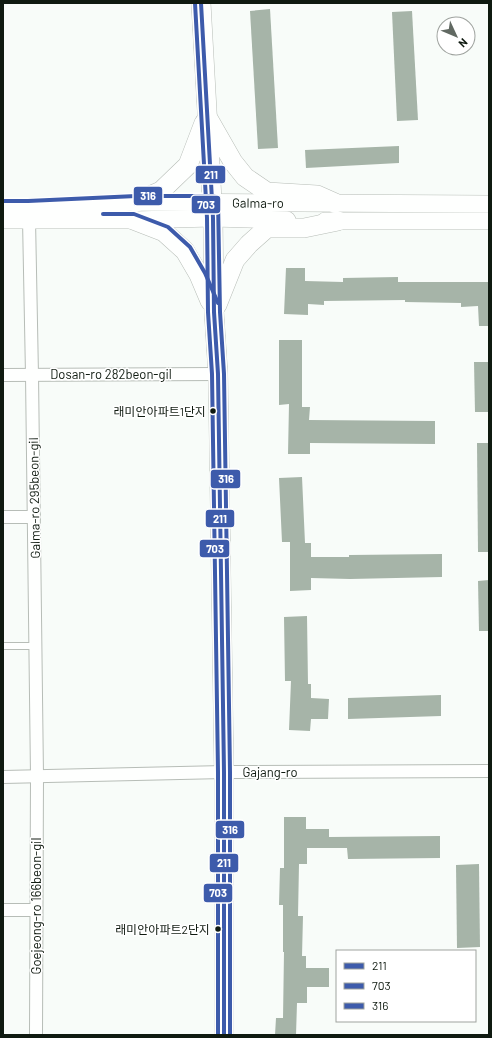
<svg xmlns="http://www.w3.org/2000/svg" width="492" height="1038" font-family="Barlow,'Noto Sans KR',sans-serif">
  <style>
    .building { fill: #a6b4a8 }
    .lines { fill: none; stroke-linecap: round; stroke-linejoin: round }
    .service-casing { stroke: #b7bdb7; stroke-width: 8 }
    .minor-casing { stroke: #b7bdb7; stroke-width: 14 }
    .secondary-casing { stroke: #b7bdb7; stroke-width: 18 }
    .primary-casing { stroke: #b7bdb7; stroke-width: 20 }
    .service { stroke: #fefffe; stroke-width: 6 }
    .minor { stroke: #fefffe; stroke-width: 12 }
    .secondary { stroke: #fefffe; stroke-width: 17 }
    .primary { stroke: #fefffe; stroke-width: 19 }
    .bus-1-casing { stroke: #fff; stroke-width: 7 }
    .bus-2-casing { stroke: #fff; stroke-width: 7 }
    .bus-3-casing { stroke: #fff; stroke-width: 7 }
    .bus-1 { stroke: #3d5bab; stroke-width: 4 }
    .bus-2 { stroke: #3d5bab; stroke-width: 4 }
    .bus-3 { stroke: #3d5bab; stroke-width: 4 }
    .bus-dot { fill: #0f1a10; stroke: #fff; stroke-width: 1.5 }
    .labels { text-anchor: middle; stroke-width: 3; stroke-linejoin: round; paint-order: stroke }
    .bus-label { font-size: 12px; fill: #0f1a10; stroke: #fff; text-anchor: end }
    .street-label { font-size: 13px; fill: #0f1a10; stroke: #fff }
    .line-badge { stroke: #fff; stroke-width: 1.5 }
    .badge-label { font-size: 11px; text-anchor: middle; font-weight: bold; fill: #fff }
  </style>
  <rect width="100%" height="100%" fill="#f8fcf9"/>
  <g class="building">
    <polygon points="270,9 278,148 258,149 250,11"/>
    <polygon points="412,11 418,120 397,121 392,12"/>
    <polygon points="399,146 399,163 306,168 305,150"/>
    <polygon points="286,268 305,268 305,281 343,282 343,278 398,277 398,282 489,282 489,326 479,326 478,306 461,307 461,303 405,302 405,300 324,301 324,305 308,304 308,315 284,314"/>
    <polygon points="279,340 302,340 302,407 310,407 309,420 435,421 435,444 310,443 310,454 288,454 289,404 279,405"/>
    <polygon points="474,362 489,362 489,412 475,412"/>
    <polygon points="477,443 489,443 489,552 478,552"/>
    <polygon points="302,477 305,543 311,543 311,557 349,557 349,555 442,554 442,577 350,579 311,578 311,590 290,591 290,542 282,542 279,478"/>
    <polygon points="489,580 489,631 479,631 478,581"/>
    <polygon points="307,616 308,684 311,684 311,698 329,699 328,719 311,719 310,731 289,730 291,681 285,681 284,617"/>
    <polygon points="441,695 441,716 348,719 348,698"/>
    <polygon points="284,817 306,817 306,829 329,829 329,837 440,836 440,858 348,859 347,848 307,848 307,864 299,864 298,916 303,916 302,956 306,956 306,968 329,968 329,987 307,987 307,1003 297,1003 296,1035 275,1035 276,1018 283,1018 284,952 283,952 283,905 279,905 280,868 284,868"/>
    <polygon points="479,864 480,947 457,948 456,865"/>
  </g>
  <g class="lines">
    <g class="service-casing">
      <polyline id="service" points="3,646 35,646"/>
    </g>
    <g class="minor-casing">
      <g id="minor">
        <polyline points="29,219 32,375 37,776 36,1035"/>
        <polyline points="3,375 218,374"/>
        <polyline points="3,517 34,517"/>
        <polyline points="3,777 224,772 489,771"/>
        <polyline points="3,910 36,910"/>
      </g>
    </g>
    <g class="secondary-casing">
      <g id="secondary">
        <path id="s1" d="M3,207H28L136,202L489,204"/>
        <polyline points="3,220 133,220 213,218 287,220"/>
        <polyline points="325,221 489,221"/>
      </g>
    </g>
    <g class="primary-casing">
      <g id="primary">
        <polyline points="201,3 213,218 214,312 218,374 224,772 224,1035"/>
        <polyline points="209,120 233,162 245,177 267,192 317,195 335,203"/>
        <polyline points="136,202 161,191 188,165 204,123"/>
        <polyline points="133,220 164,232 185,251 199,275 210,301"/>
        <polyline points="217,305 235,260 249,244 267,228 304,228 338,221"/>
      </g>
    </g>
    <use href="#service" class="service"/>
    <use href="#minor" class="minor"/>
    <use href="#secondary" class="secondary"/>
    <use href="#primary" class="primary"/>
    <g class="bus-1-casing">
      <polyline id="bus-1" points="201,3 213,218 214,312 218,374 224,772 224,1035"/>
    </g>
    <g class="bus-2-casing">
      <polyline id="bus-2" points="195,3 207,218 208,312 212,374 218,772 218,1035"/>
    </g>
    <g class="bus-3-casing">
      <g id="bus-3">
        <polyline points="3,201 28,201 136,196 213,196 216,197 218,200 220,312 224,374 230,772 230,1035"/>
        <polyline points="103,214 134,214 168,227 190,247 205,273 218,303"/>
      </g>
    </g>
    <use href="#bus-1" class="bus-1"/>
    <use href="#bus-2" class="bus-2"/>
    <use href="#bus-3" class="bus-3"/>
  </g>
  <g class="bus-dot">
    <circle cx="213" cy="411" r="3.5"/>
    <circle cx="218" cy="929" r="3.5"/>
  </g>
  <g class="labels">
    <g class="bus-label">
      <text x="206" y="416">래미안아파트1단지</text>
      <text x="210" y="934">래미안아파트2단지</text>
    </g>
    <g class="street-label">
      <text dy="5" stroke="none"><textPath href="#s1" startOffset="255">Galma-ro</textPath></text>
      <text x="111" y="379">Dosan-ro 282beon-gil</text>
      <text transform="translate(34 498) rotate(-91)" y="5">Galma-ro 295beon-gil</text>
      <text x="270" y="777">Gajang-ro</text>
      <text transform="translate(36 906) rotate(-90)" y="5">Goejeong-ro 166beon-gil</text>
    </g>
  </g>
  <g class="line-badge">
    <rect x="195" y="165" width="31" height="19" rx="4" fill="#3d5bab"/>
    <rect x="133" y="186" width="30" height="20" rx="4" fill="#3d5bab"/>
    <rect x="191" y="195" width="30" height="19" rx="4" fill="#3d5bab"/>
    <rect x="210" y="469" width="31" height="20" rx="4" fill="#3d5bab"/>
    <rect x="205" y="509" width="30" height="19" rx="4" fill="#3d5bab"/>
    <rect x="199" y="539" width="31" height="19" rx="4" fill="#3d5bab"/>
    <rect x="215" y="820" width="30" height="19" rx="4" fill="#3d5bab"/>
    <rect x="209" y="853" width="30" height="20" rx="4" fill="#3d5bab"/>
    <rect x="203" y="883" width="30" height="20" rx="4" fill="#3d5bab"/>
  </g>
  <g class="badge-label">
    <text x="211" y="179">211</text>
    <text x="148" y="200">316</text>
    <text x="206" y="209">703</text>
    <text x="226" y="483">316</text>
    <text x="220" y="523">211</text>
    <text x="215" y="553">703</text>
    <text x="230" y="834">316</text>
    <text x="224" y="867">211</text>
    <text x="218" y="897">703</text>
  </g>
  <rect width="492" height="1038" fill="none" stroke="#0f1a10" stroke-width="8"/>
  <rect x="336" y="950" width="140" height="72" fill="#ffffff" stroke="#9fa39f"/>
  <rect x="344" y="963" width="20" height="6" fill="#3d5bab" stroke="#9fa39f"/>
  <text x="372" y="970" font-size="12" fill="#0f1a10">211</text>
  <rect x="344" y="983" width="20" height="6" fill="#3d5bab" stroke="#9fa39f"/>
  <text x="372" y="990" font-size="12" fill="#0f1a10">703</text>
  <rect x="344" y="1003" width="20" height="6" fill="#3d5bab" stroke="#9fa39f"/>
  <text x="372" y="1010" font-size="12" fill="#0f1a10">316</text>
  <g transform="translate(456 36) rotate(134)"><circle r="19" fill="#ffffff" stroke="#9fa39f"/>
  <path d="M0-3L7 15L0 10L-7 15Z" fill="#616962"/>
  <text y="-6" font-size="11" font-weight="bold" text-anchor="middle" fill="#0f1a10">N</text>
  </g>
</svg>
